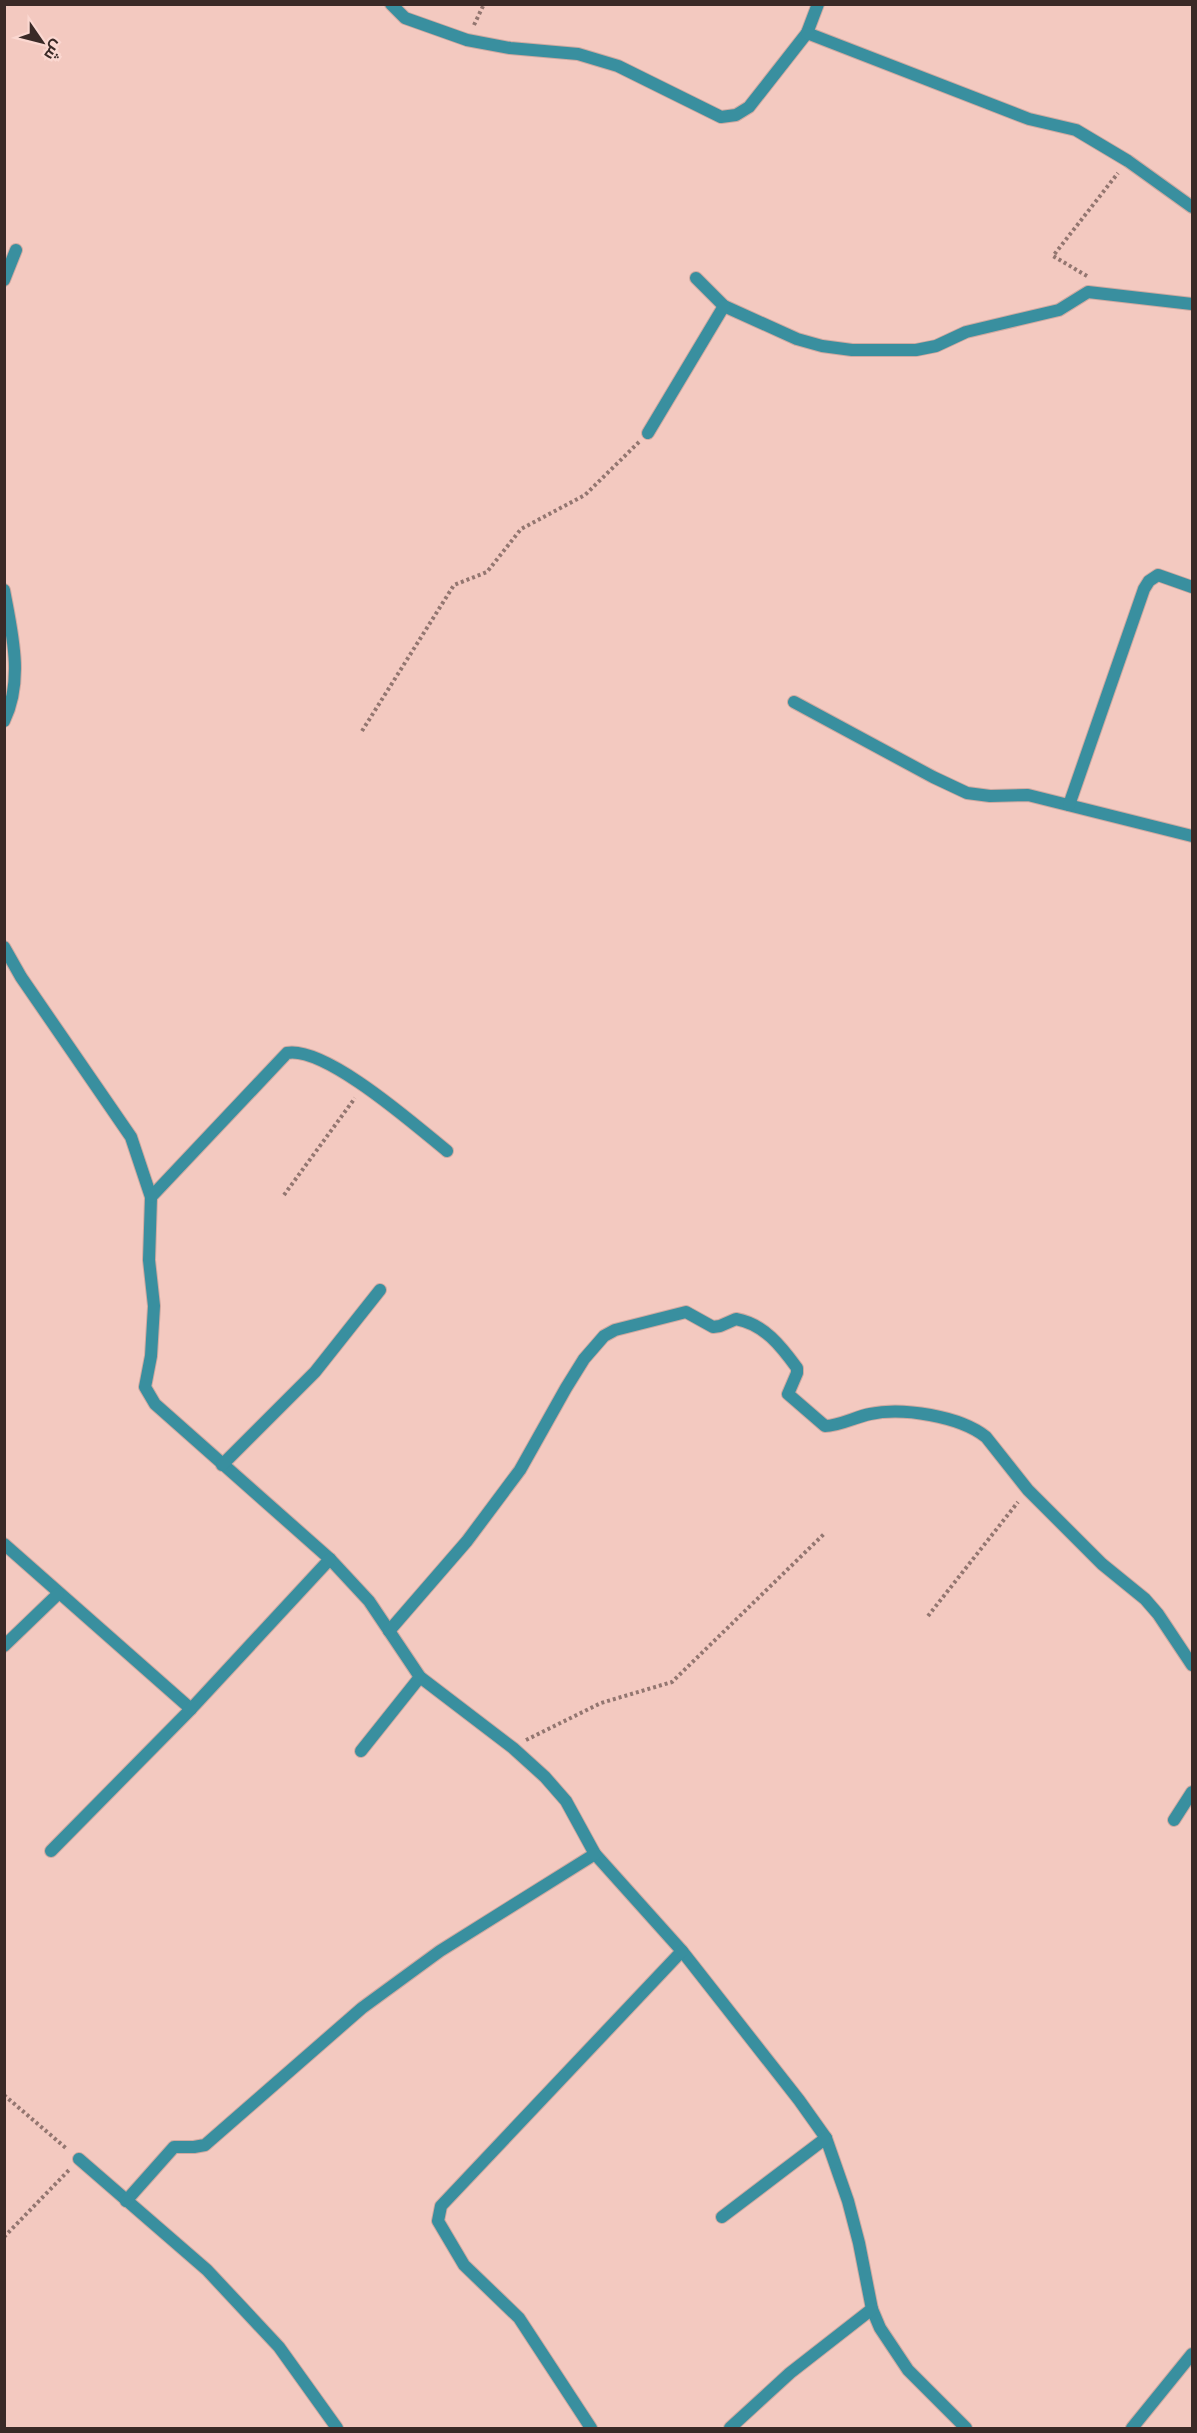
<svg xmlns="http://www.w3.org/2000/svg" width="1197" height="2433" font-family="'Noto Sans',Cairo,sans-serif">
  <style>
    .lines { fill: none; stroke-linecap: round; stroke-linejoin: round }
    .service-casing { stroke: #cea9a1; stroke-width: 14 }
    .path { stroke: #937670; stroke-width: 4; stroke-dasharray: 3 3; stroke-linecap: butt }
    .service { stroke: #398f9f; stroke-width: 12 }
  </style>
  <rect width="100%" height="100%" fill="#f3c9c0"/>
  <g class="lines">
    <g class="service-casing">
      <g id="service">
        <polyline points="391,4 405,18 467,40 510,48 578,54 618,66 721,117 736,115 749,107 807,33 818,4"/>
        <polyline points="807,33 1029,119 1076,130 1128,161 1192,207"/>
        <polyline points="696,278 724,306 797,339 822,346 852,350 916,350 936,346 966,332 1059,310 1088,292 1192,304"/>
        <polyline points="4,280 16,250"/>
        <polyline points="648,433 724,306"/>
        <path d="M4,590C12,633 24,680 4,721"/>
        <polyline points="794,702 933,777 967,793 990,796 1028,795 1192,836"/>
        <polyline points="1069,805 1144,589 1149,581 1158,575 1192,587"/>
        <polyline points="4,947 21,977 131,1137 151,1197 149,1260 154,1306 151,1356 145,1387 155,1404 330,1559 369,1601 420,1677 513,1748 545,1777 566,1801 595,1854 682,1951 799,2100 826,2138 848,2201 859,2243 872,2309 880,2328 908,2370 966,2428"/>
        <path d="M151,1197L287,1053C326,1046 416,1126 447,1151"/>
        <polyline points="222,1465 315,1372 380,1290"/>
        <polyline points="4,1544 191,1709"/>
        <path d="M389,1631L467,1541L520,1470L566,1388L584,1359L604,1336L615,1330L686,1312L713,1327L720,1326L736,1319C764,1324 781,1346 797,1368V1373L788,1394L825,1426C839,1426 855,1417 870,1414C902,1407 960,1416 986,1437L1028,1490L1102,1564L1145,1599L1158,1614L1192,1665"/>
        <polyline points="4,1646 58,1594"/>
        <polyline points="361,1751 420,1677"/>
        <polyline points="1174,1820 1192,1792"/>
        <polyline points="51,1851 191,1709 330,1559"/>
        <polyline points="79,2159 207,2270 279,2347 337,2428"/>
        <polyline points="126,2201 174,2147 194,2147 205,2145 362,2008 440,1951 595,1854"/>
        <polyline points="722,2217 826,2138"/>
        <polyline points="591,2428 519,2318 464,2265 438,2221 441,2206 682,1951"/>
        <polyline points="730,2428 790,2373 872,2309"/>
        <polyline points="1132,2428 1192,2354"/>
      </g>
    </g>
    <g class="path">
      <polyline points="474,25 484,4"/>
      <polyline points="1087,276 1053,256 1118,173"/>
      <polyline points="362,731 454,585 487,572 521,529 585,495 639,442"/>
      <polyline points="284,1195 355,1098"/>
      <polyline points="928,1616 1018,1502"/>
      <polyline points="526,1740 601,1703 672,1682 825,1533"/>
      <polyline points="4,2095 67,2149"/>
      <polyline points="4,2237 70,2169"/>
    </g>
    <use href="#service" class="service"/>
  </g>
  <rect width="1197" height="2433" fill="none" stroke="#3a2a27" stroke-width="12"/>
  <g transform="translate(42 42) rotate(125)" stroke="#fbd8d1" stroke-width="4.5" paint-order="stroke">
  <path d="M0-4.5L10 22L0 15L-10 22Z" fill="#3a2a27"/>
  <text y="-9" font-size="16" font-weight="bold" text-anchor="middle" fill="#3a2a27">ش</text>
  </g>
</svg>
